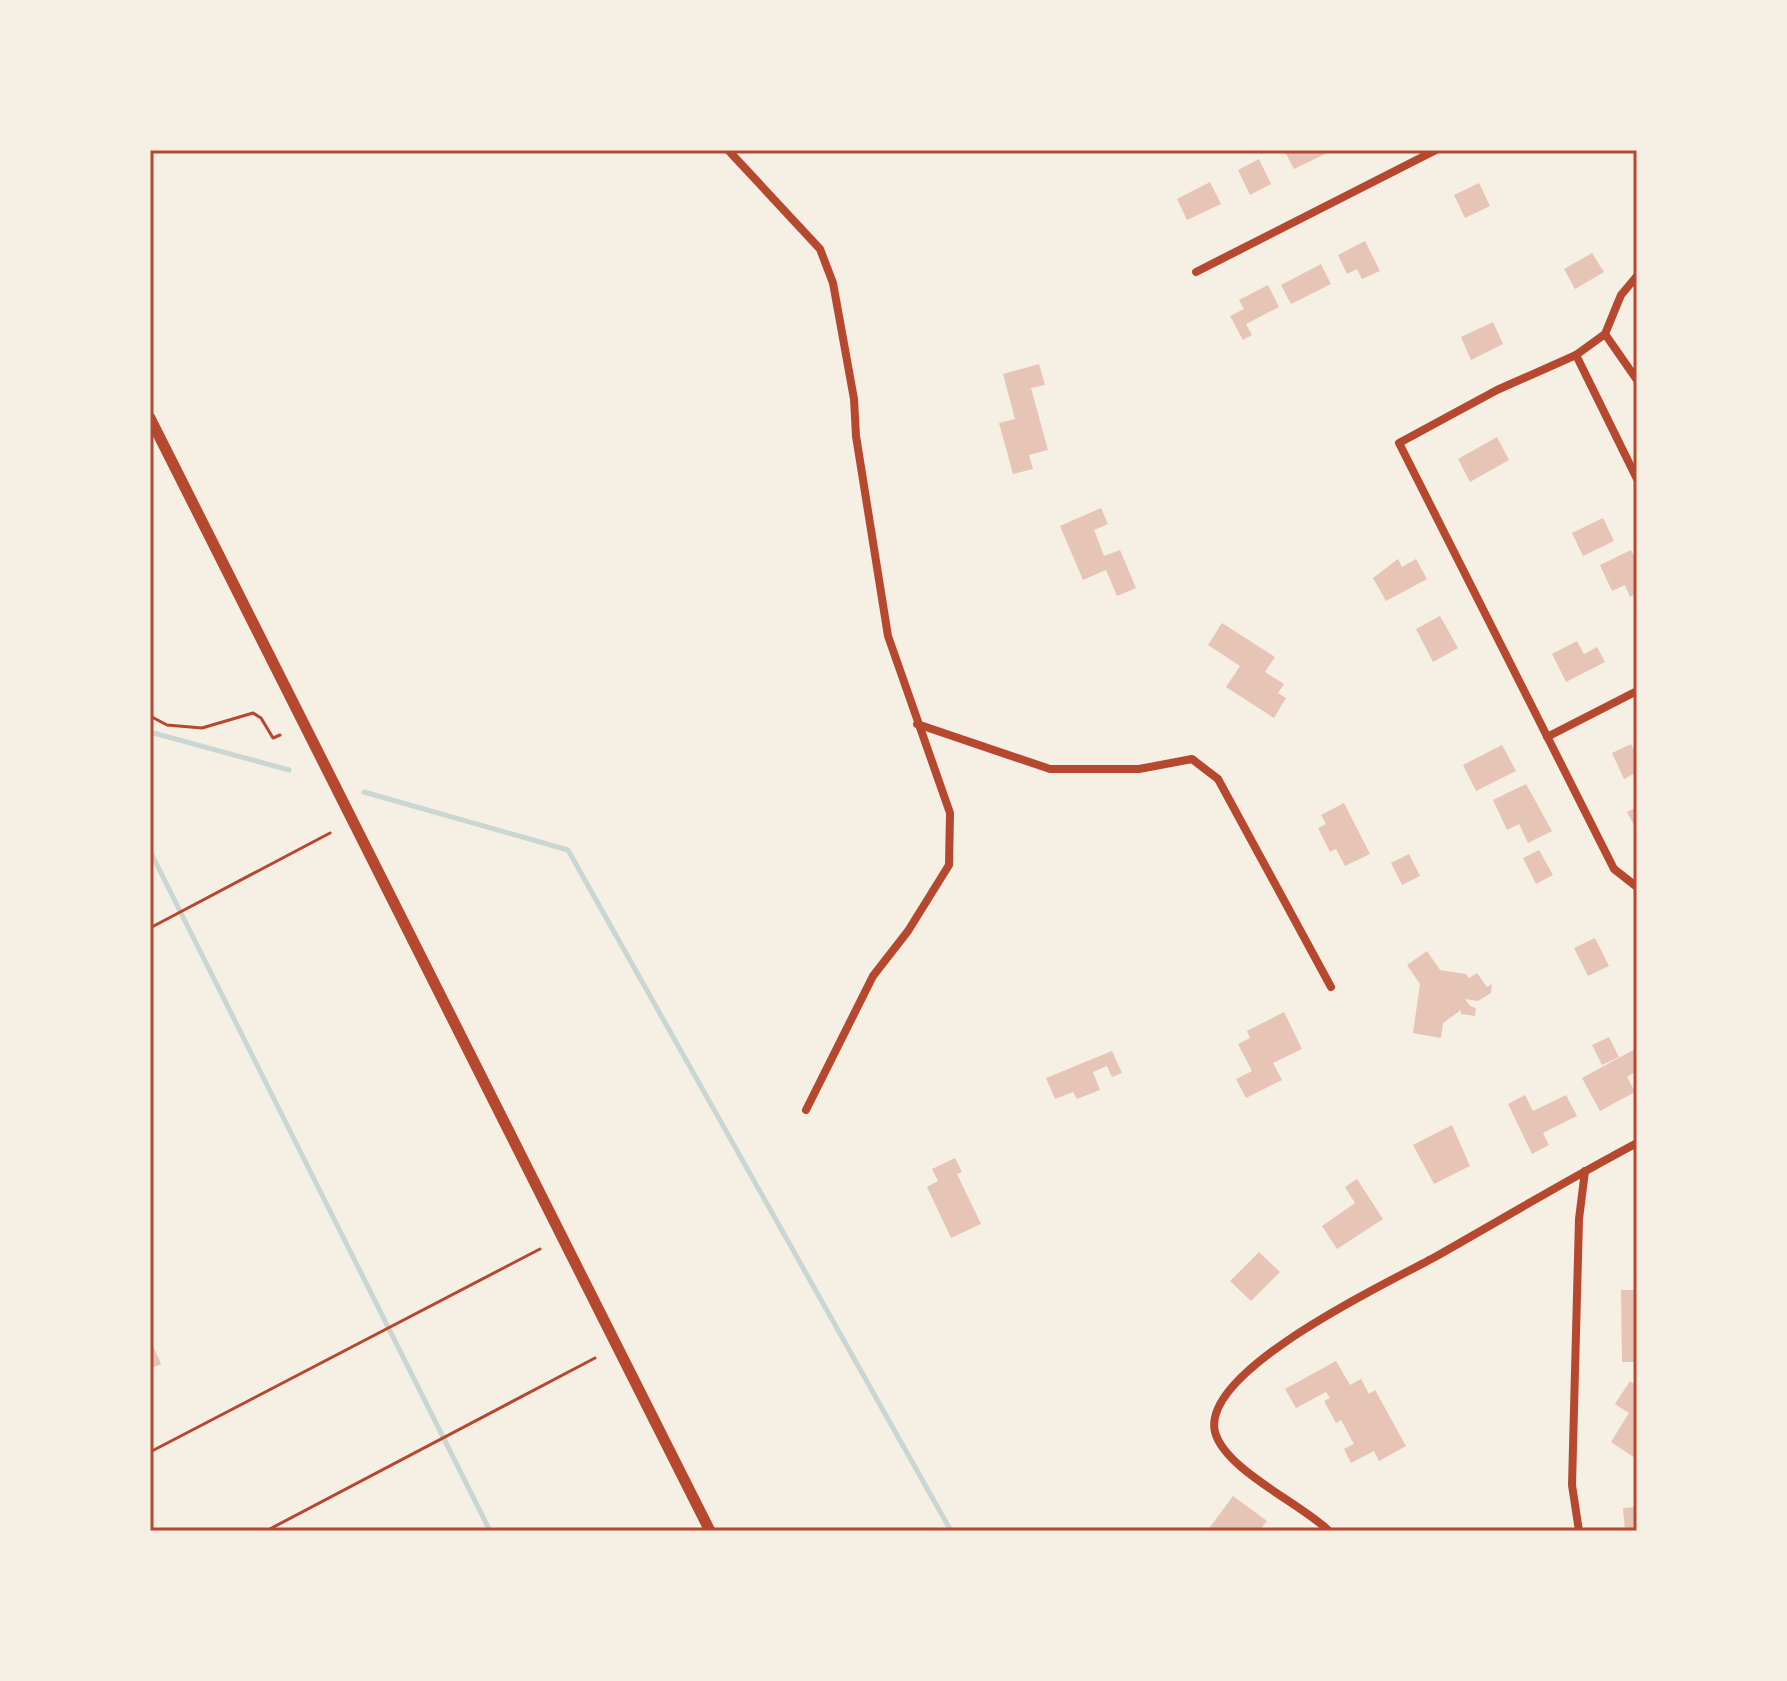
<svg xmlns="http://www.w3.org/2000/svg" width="1787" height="1681" font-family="Jost,sans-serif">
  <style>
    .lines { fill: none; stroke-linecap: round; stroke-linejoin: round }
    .stream { stroke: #c9d6d2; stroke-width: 5 }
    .building { fill: #e6c5b7 }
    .path { stroke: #b5482f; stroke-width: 3 }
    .minor { stroke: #b5482f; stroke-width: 8 }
    .tertiary { stroke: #b5482f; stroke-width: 11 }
    .neatline { fill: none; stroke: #b5482f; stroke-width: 3 }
  </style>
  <rect width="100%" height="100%" fill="#f6efe4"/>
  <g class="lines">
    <g class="stream">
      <polyline points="150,732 289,770"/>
      <polyline points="364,792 568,850 951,1531"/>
      <polyline points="150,851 490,1531"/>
    </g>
  </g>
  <g class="building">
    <polygon points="1284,150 1326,150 1327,153 1294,169"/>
    <polygon points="1259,159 1271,184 1250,195 1238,170"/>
    <polygon points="1210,182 1221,204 1187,220 1177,199"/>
    <polygon points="1479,183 1490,206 1465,218 1454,195"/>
    <polygon points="1365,241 1380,271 1362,279 1357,269 1347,274 1338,255"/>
    <polygon points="1592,253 1604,272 1575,289 1564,269"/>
    <polygon points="1321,264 1331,284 1291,304 1281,285"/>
    <polygon points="1268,285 1279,307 1246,324 1252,335 1243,340 1230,316 1244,309 1239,300"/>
    <polygon points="1493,322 1503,344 1471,360 1461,337"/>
    <polygon points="1039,364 1045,385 1031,388 1048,450 1029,455 1033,469 1013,474 999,423 1015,419 1003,374"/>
    <polygon points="1497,437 1509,460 1470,482 1458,459"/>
    <polygon points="1101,508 1108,524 1094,530 1104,556 1120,550 1136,588 1117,596 1106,570 1083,580 1060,526"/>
    <polygon points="1603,518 1614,541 1583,556 1572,533"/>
    <polygon points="1631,550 1637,562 1637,593 1630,597 1625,585 1612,591 1600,565"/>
    <polygon points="1398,559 1402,567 1416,559 1427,579 1386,601 1373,578"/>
    <polygon points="1440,616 1458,648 1433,662 1416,629"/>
    <polygon points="1222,623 1275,657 1265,672 1284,684 1278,693 1286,698 1274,718 1226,687 1240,666 1208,645"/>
    <polygon points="1577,641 1584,654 1597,647 1605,662 1566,682 1552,654"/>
    <polygon points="1631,744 1637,756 1637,772 1624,779 1612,753"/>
    <polygon points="1502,745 1516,771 1476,791 1463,765"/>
    <polygon points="1526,784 1552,831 1528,843 1519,824 1507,830 1493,800"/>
    <polygon points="1344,803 1370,854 1345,866 1336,849 1330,852 1318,828 1326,824 1321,815"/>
    <polygon points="1637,807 1637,831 1627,812"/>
    <polygon points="1539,850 1553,875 1536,884 1523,858"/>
    <polygon points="1409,854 1420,876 1402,885 1391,863"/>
    <polygon points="1595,938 1609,966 1588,976 1574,948"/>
    <polygon points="1427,951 1440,970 1466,974 1469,978 1477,973 1487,987 1492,984 1491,993 1478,1001 1465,999 1470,1006 1476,1008 1475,1016 1461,1014 1461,1010 1443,1023 1441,1038 1413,1033 1420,984 1407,965"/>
    <polygon points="1284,1012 1302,1049 1273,1063 1282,1080 1246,1098 1236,1079 1252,1071 1238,1044 1250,1038 1247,1031"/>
    <polygon points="1609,1037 1619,1057 1602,1065 1592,1045"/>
    <polygon points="1635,1049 1637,1071 1627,1077 1635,1092 1600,1111 1582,1078"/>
    <polygon points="1112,1051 1122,1073 1112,1077 1107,1066 1093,1072 1100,1090 1077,1099 1073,1092 1055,1099 1046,1078"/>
    <polygon points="1525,1095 1533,1111 1566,1095 1577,1116 1543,1133 1549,1145 1532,1154 1508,1104"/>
    <polygon points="1452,1125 1470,1166 1434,1184 1413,1145"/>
    <polygon points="955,1158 962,1172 957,1174 981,1224 951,1238 927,1187 938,1181 932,1169"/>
    <polygon points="1357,1179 1383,1219 1337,1249 1322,1226 1355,1203 1345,1187"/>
    <polygon points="1259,1252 1280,1272 1251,1301 1230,1281"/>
    <polygon points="1621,1290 1637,1290 1637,1362 1622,1362"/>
    <polygon points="150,1339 161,1364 150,1369"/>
    <polygon points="1336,1361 1350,1385 1361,1379 1369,1394 1375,1390 1406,1446 1379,1461 1374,1451 1351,1463 1344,1449 1354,1444 1341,1420 1336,1423 1324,1401 1330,1398 1326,1392 1296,1408 1285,1389"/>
    <polygon points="1630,1381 1637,1386 1635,1458 1611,1442 1629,1413 1615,1404"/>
    <polygon points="1233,1496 1267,1521 1259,1531 1207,1531"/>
    <polygon points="1637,1507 1637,1531 1625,1531 1623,1508"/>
  </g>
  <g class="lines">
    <g class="path">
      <polyline points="150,716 167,725 202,728 253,713 261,718 273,738 280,735"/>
      <polyline points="150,928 330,833"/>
      <polyline points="150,1452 540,1249"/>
      <polyline points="266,1531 595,1358"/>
    </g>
    <g class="minor">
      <polyline points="728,150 820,249 833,283 854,399 856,436 888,636 950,813 949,865 908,931 873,976 806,1110"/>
      <polyline points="1196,272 1436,150"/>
      <polyline points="1637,276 1621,295 1605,334 1576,355 1497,390 1399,443 1614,869 1637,887"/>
      <polyline points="1605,334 1637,380"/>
      <polyline points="1576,355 1637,479"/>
      <polyline points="917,724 1050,769 1139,769 1192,759 1218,779 1331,987"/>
      <polyline points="1547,737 1637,691"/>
      <path d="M1329,1531C1302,1504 1225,1470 1215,1432C1200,1370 1390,1282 1435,1257C1502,1219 1569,1179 1637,1143"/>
      <polyline points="1579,1531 1572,1485 1579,1219 1585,1171"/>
    </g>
    <polyline class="tertiary" points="150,418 710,1531"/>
  </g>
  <rect width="1787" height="1681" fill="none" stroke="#f6efe4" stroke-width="304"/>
  <rect x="152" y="152" width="1483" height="1377" class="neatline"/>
</svg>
